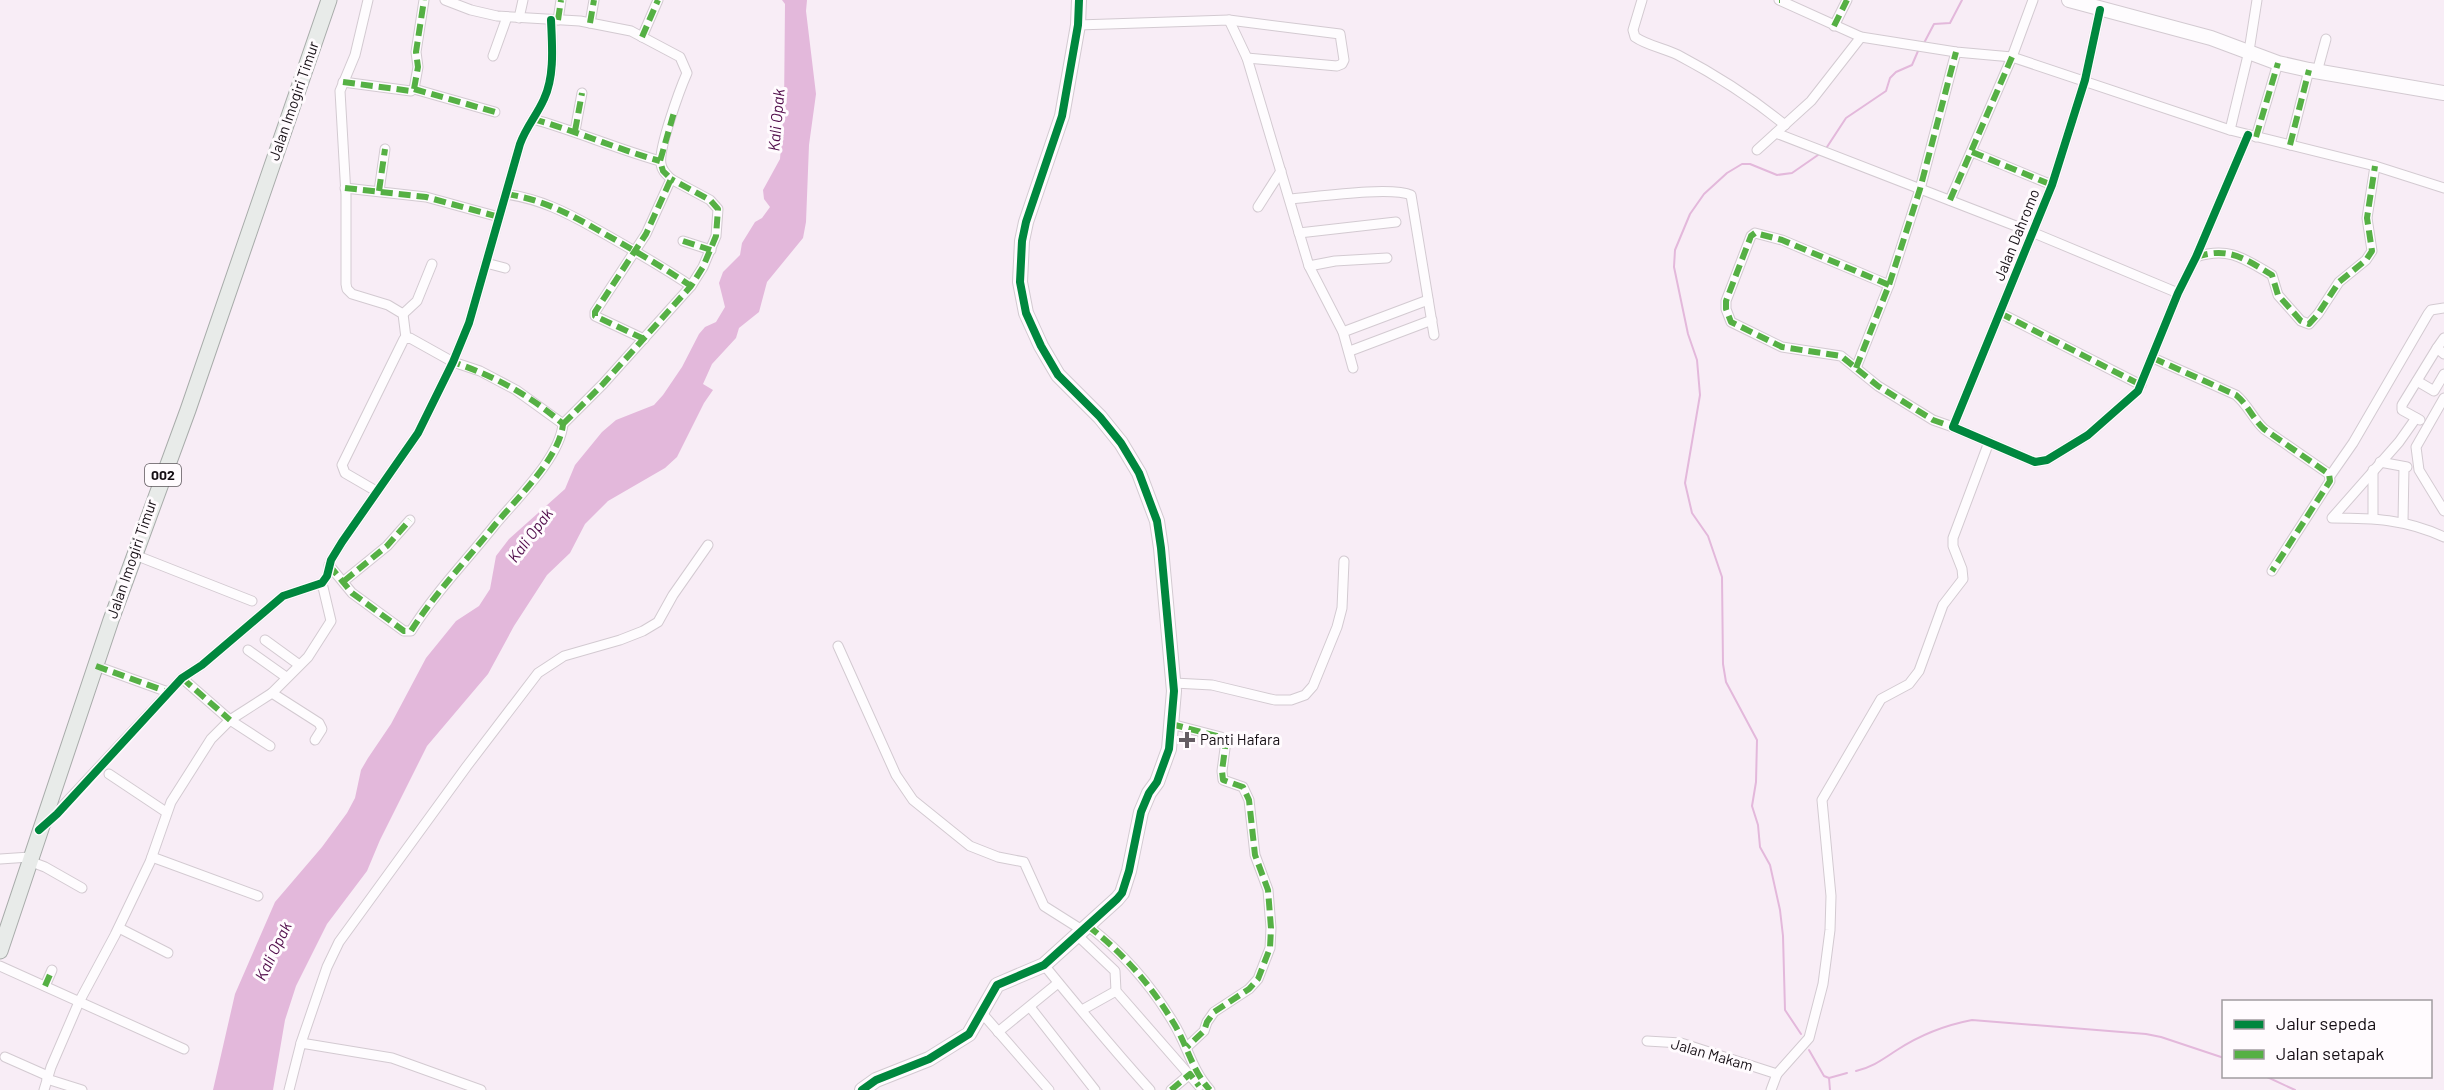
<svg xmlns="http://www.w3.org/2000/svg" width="2444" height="1090" font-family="Barlow,sans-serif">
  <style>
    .water { fill: #e3b8db }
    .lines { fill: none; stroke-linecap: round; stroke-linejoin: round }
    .stream { stroke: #e3b8db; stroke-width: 2 }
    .street-casing { stroke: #d3cad1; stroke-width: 11 }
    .secondary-casing { stroke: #d3cad1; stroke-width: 16 }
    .primary-casing { stroke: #a8acaa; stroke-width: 17 }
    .street { stroke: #fefcfe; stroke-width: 9 }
    .secondary { stroke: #fefcfe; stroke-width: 14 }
    .primary { stroke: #e8ebe9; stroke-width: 15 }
    .quiet { stroke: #55b044; stroke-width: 6; stroke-dasharray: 12 6; stroke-linecap: butt }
    .cycleway-casing { stroke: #fffbfe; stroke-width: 11 }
    .cycleway { stroke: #00873e; stroke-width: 8 }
    .poi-dot { fill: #645c63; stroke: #fffbfe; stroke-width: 2 }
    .labels { text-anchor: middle; stroke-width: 6; stroke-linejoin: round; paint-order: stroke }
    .shield { fill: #fffbfe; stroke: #5b555a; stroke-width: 1.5 }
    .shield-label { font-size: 14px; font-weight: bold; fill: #150e14 }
    .street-label { font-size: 15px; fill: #150e14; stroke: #fffbfe }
    .poi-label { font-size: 15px; fill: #150e14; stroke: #fffbfe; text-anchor: start }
    .water-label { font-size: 16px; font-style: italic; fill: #500c4a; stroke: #fffbfe }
  </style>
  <rect width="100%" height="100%" fill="#f8edf6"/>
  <polygon class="water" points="782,0 807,0 806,11 816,94 809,145 806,222 803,238 767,282 759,312 739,328 736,338 712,364 703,384 713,390 704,403 677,457 665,468 608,501 585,524 570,553 547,575 514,626 488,674 427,746 380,840 367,871 327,924 296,986 285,1020 273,1090 213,1090 235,994 275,902 322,847 347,813 355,798 361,770 368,758 391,724 426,658 456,621 479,606 490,589 496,556 509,539 565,489 575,465 602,432 616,420 654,405 663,395 682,367 699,334 705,327 716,322 725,307 719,283 723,272 740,255 742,243 755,222 762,218 770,207 764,199 763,190 780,159 784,109 785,4"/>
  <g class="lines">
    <g class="stream">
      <polyline points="1924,43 1934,24 1950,23 1962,0"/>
      <polyline points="1825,150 1846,118 1886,91 1890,78 1896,72 1912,65 1918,51"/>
      <polyline points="1801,1034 1785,1010 1783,936 1780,910 1770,865 1760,847 1758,825 1752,806 1756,782 1757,740 1726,682 1723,664 1722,577 1708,536 1692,513 1685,483 1700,395 1697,360 1688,334 1674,267 1675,250 1690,214 1704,194 1727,173 1742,164 1750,164 1777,175 1792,173 1818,155"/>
      <polyline points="1809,1050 1824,1076 1829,1078 1847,1073"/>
      <path d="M1856,1071C1873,1067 1883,1059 1897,1050C1920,1035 1946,1025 1972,1020L2146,1034L2161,1037L2224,1058"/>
      <polyline points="2265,1076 2295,1090"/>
      <polyline points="1829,1078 1830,1090"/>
    </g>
    <g class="street-casing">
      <g id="street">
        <polyline points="368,0 355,55 340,91 346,195 346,284 347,289 352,294 388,305 403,314 406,338"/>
        <path d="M445,0L471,10L497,16L580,21L631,31L680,57L687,73C680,89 658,149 661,164C662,171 666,174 671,179L646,234L595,312V316L644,339"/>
        <path d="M1642,0L1633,30L1635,37C1648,46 1664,48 1678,55C1716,75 1752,98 1785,125"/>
        <polyline points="1779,0 1861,37 1956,52 2012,57 2230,130 2375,166 2444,188"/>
        <polyline points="2100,10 2085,80 2052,185 1953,427 2035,462 2047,460 2088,435 2138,391 2178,293 2196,257 2248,135"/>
        <polyline points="519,18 523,0"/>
        <polyline points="558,20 561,0"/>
        <polyline points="1229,20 1247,58 1309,266 1343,332 1353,368"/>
        <polyline points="590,23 594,0"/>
        <polyline points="1078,25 1229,20 1340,34 1344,60 1342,64 1337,66 1247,58"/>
        <polyline points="1834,26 1847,0"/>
        <polyline points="642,37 658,0"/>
        <polyline points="493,56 507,17"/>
        <polyline points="2317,72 2326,39"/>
        <polyline points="343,82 411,91 414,89 418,67 416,52 424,0"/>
        <polyline points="414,89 495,112"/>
        <path d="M533,119C576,131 617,149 660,161"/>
        <polyline points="2230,130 2249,51 2257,0"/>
        <polyline points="575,131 582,93"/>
        <polyline points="1776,133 2034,233 2178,293"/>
        <polyline points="2256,137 2278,63"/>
        <polyline points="2290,145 2309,70"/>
        <polyline points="1757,150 1811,101 1861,37"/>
        <polyline points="1972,152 2052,185"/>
        <polyline points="345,188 426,197 499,217"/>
        <polyline points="379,191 385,149"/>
        <path d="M506,194C540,199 566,212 596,229C628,247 660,265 691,286"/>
        <path d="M1290,199C1315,197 1391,186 1411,195L1434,335"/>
        <polyline points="1950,200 2012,57 2033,0"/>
        <polyline points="1258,207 1281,171"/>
        <polyline points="1299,233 1396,222"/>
        <polyline points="683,241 711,250"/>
        <path d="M2196,257C2229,246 2245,259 2272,275L2278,295L2301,321L2309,324L2318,314L2339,282L2366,260L2372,251L2367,218L2375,166"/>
        <polyline points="486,263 505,268"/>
        <polyline points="1309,266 1335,261 1387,258"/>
        <polyline points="1889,285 1782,240 1755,233 1751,236 1726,301 1726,309 1731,322 1782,347 1841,356 1878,386 1933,420 1953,427"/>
        <polyline points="2000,313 2141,385"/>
        <polyline points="403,314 417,301 432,264"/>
        <polyline points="1343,332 1428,300"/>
        <polyline points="2444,338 2437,348 2444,354"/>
        <polyline points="1350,351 1432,320"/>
        <path d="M2153,358L2236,395C2248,405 2253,419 2264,429L2329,474L2330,481L2272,571"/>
        <polyline points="1856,368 1889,285 1920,189 1956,52"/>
        <polyline points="2417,381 2434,391 2444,374"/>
        <polyline points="2444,398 2416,447 2419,470 2444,511"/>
        <path d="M2416,418L2399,442L2332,518C2373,518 2405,519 2444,537"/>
        <polyline points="2420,420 2402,410 2402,405 2437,348"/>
        <polyline points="563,424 603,384 691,286 703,267 716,236 718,209 710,200 671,179"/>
        <polyline points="2380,462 2407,467"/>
        <polyline points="2330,476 2353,443 2428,314 2431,310 2444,308"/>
        <polyline points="2373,518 2373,470"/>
        <polyline points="2403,522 2404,467"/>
        <polyline points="135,555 252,601"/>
        <path d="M329,565L352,593L404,631H411C435,593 466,561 494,526C515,500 560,458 563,424L516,390L480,371L453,362L410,338L404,339L342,465L345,473L376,491"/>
        <polyline points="344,581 387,546 410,520"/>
        <polyline points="265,640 298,664"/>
        <polyline points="838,646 896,775 913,800 970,846 998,857 1024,862 1044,906 1082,930"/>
        <polyline points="248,650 286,677"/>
        <polyline points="96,666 168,692"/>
        <polyline points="182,678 230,720 270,746"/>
        <polyline points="1174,683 1212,685 1275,700 1291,700 1305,695 1313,686 1337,627 1342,608 1344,561"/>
        <polyline points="272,693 319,723 322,729 315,740"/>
        <polyline points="1171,724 1221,737 1226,741 1222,771 1223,780 1243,787 1249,800 1255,855 1268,890 1271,928 1270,948 1258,979 1249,989 1214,1012 1207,1022 1204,1031 1187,1047"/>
        <polyline points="109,774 166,812"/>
        <path d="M45,825L182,678L202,665L283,596L322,583L327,576L331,560L342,542L418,433L453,362L469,323L520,144C526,127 537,115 544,99C555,76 552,44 551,20"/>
        <polyline points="152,857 258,896"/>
        <polyline points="0,859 30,857"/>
        <polyline points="29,861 45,867 82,888"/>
        <path d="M1088,926C1122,952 1151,985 1173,1022C1187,1044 1192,1071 1210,1090"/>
        <polyline points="119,928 168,953"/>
        <polyline points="1077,935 1115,971 1116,991 1199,1086"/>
        <path d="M1044,965C1079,1008 1113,1049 1150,1090"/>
        <polyline points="0,966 184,1049"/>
        <polyline points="45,986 52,970"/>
        <polyline points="1030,1007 1095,1090"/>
        <polyline points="1082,1010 1116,991"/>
        <polyline points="981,1012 1049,1090"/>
        <polyline points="998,1032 1058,983"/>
        <polyline points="1647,1041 1681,1043 1777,1074"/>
        <polyline points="301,1043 327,967 339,942 467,766 538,673 564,656 620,640 643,631 658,622 673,595 708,545"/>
        <polyline points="5,1057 48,1076"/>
        <polyline points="47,1079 82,1090"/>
        <polyline points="44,1090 51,1067 79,1002 115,935 150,862 171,802 211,739 230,720 272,693 308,657 331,621 322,583"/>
        <polyline points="289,1090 301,1043 392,1058 481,1090"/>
        <polyline points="1171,1090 1190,1074"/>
        <polyline points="1771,1090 1777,1074 1809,1038 1823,984 1830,930 1831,896 1822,800 1881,699 1909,684 1919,671 1943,605 1963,579 1962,569 1953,546 1953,538 1989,442"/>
      </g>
    </g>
    <g class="secondary-casing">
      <g id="secondary">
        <polyline points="2069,0 2211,38 2278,63 2309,70 2444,93"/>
        <polyline points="862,1090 876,1080 929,1059 969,1034 997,985 1044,965 1117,899 1122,893 1129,871 1141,812 1149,793 1157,782 1169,749 1174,691 1161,548 1157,521 1139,473 1121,443 1100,417 1058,375 1041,346 1026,313 1020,282 1022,241 1026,222 1062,116 1078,25 1079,0"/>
      </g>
    </g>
    <g class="primary-casing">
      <polyline id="primary" points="0,951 111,620 188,410 329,0"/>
    </g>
    <use href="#street" class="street"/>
    <use href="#secondary" class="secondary"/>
    <use href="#primary" class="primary"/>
    <g class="quiet">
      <polyline points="1779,0 1780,0"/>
      <polyline points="558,20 561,0"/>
      <polyline points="590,23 594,0"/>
      <polyline points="1834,26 1847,0"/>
      <polyline points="642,37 658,0"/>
      <polyline points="343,82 411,91 414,89 418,67 416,52 424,0"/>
      <polyline points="414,89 495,112"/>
      <path d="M533,119C576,131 617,149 660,161"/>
      <polyline points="575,131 582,93"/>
      <polyline points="2256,137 2278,63"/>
      <polyline points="2290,145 2309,70"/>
      <polyline points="1972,152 2052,185"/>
      <polyline points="345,188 426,197 499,217"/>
      <polyline points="379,191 385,149"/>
      <path d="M506,194C540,199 566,212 596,229C628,247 660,265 691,286"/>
      <polyline points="1950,200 2012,57"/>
      <polyline points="683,241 711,250"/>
      <path d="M2196,257C2229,246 2245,259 2272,275L2278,295L2301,321L2309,324L2318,314L2339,282L2366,260L2372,251L2367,218L2375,166"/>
      <polyline points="1889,285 1782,240 1755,233 1751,236 1726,301 1726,309 1731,322 1782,347 1841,356 1878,386 1933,420 1953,427"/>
      <polyline points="2000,313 2141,385"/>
      <polyline points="644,339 595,316 595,312 646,234 671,179 663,171 660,161 675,109"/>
      <path d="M2153,358L2236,395C2248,405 2253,419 2264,429L2329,474L2330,481L2272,571"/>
      <polyline points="1856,368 1889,285 1920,189 1956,52"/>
      <polyline points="563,424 603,384 691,286 703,267 716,236 718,209 710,200 671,179"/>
      <path d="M329,565L352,593L404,631H411C435,593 466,561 494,526C515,500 560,458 563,424C530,395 494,376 453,362"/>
      <polyline points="344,581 387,546 410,520"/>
      <polyline points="96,666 168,692"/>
      <polyline points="182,678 230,720"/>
      <polyline points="1171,724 1221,737 1226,741 1222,771 1223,780 1243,787 1249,800 1255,855 1268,890 1271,928 1270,948 1258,979 1249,989 1214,1012 1207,1022 1204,1031 1187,1047"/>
      <path d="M1088,926C1122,952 1151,985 1173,1022C1187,1044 1192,1071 1210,1090"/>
      <polyline points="45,986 52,970"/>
      <polyline points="1171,1090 1190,1074 1199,1086"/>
    </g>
    <g class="cycleway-casing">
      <g id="cycleway">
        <polyline points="2100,10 2085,80 2052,185 1953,427 2035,462 2047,460 2088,435 2138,391 2178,293 2196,257 2248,135"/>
        <path d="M39,830L57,814L182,678L202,665L283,596L322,583L327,576L331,560L342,542L418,433L453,362L469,323L520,144C526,127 537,115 544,99C555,76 552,44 551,20"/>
        <polyline points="862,1090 876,1080 929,1059 969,1034 997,985 1044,965 1117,899 1122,893 1129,871 1141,812 1149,793 1157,782 1169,749 1174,691 1161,548 1157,521 1139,473 1121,443 1100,417 1058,375 1041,346 1026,313 1020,282 1022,241 1026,222 1062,116 1078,25 1079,0"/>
      </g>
    </g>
    <use href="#cycleway" class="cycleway"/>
  </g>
  <path class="poi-dot" d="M1184 731h6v6h6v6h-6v6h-6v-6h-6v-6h6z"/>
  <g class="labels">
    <rect class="shield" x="145" y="464" width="36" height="22" rx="4.5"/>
    <g class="shield-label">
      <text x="163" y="480">002</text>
    </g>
    <g class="street-label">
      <text transform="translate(294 101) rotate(-71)" y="5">Jalan Imogiri Timur</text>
      <text transform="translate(2017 235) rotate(-68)" y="5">Jalan Dahromo</text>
      <text transform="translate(132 559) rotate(-71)" y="5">Jalan Imogiri Timur</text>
      <text transform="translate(1712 1055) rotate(16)" y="5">Jalan Makam</text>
    </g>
    <g class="poi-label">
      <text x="1200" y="745">Panti Hafara</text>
    </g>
    <g class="water-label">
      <text transform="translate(776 120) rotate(-85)" y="6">Kali Opak</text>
      <text transform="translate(530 535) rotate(-53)" y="6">Kali Opak</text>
      <text transform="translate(273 951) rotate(-64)" y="6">Kali Opak</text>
    </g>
  </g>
  <rect x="2222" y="1000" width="210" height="78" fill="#fffbfe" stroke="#a19ca0" stroke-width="1.5"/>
  <rect x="2234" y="1020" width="30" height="9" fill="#00873e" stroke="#a19ca0" stroke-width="1.5"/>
  <text x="2276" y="1030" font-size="18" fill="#150e14">Jalur sepeda</text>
  <rect x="2234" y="1050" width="30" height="9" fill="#55b044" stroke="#a19ca0" stroke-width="1.5"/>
  <text x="2276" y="1060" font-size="18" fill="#150e14">Jalan setapak</text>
</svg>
